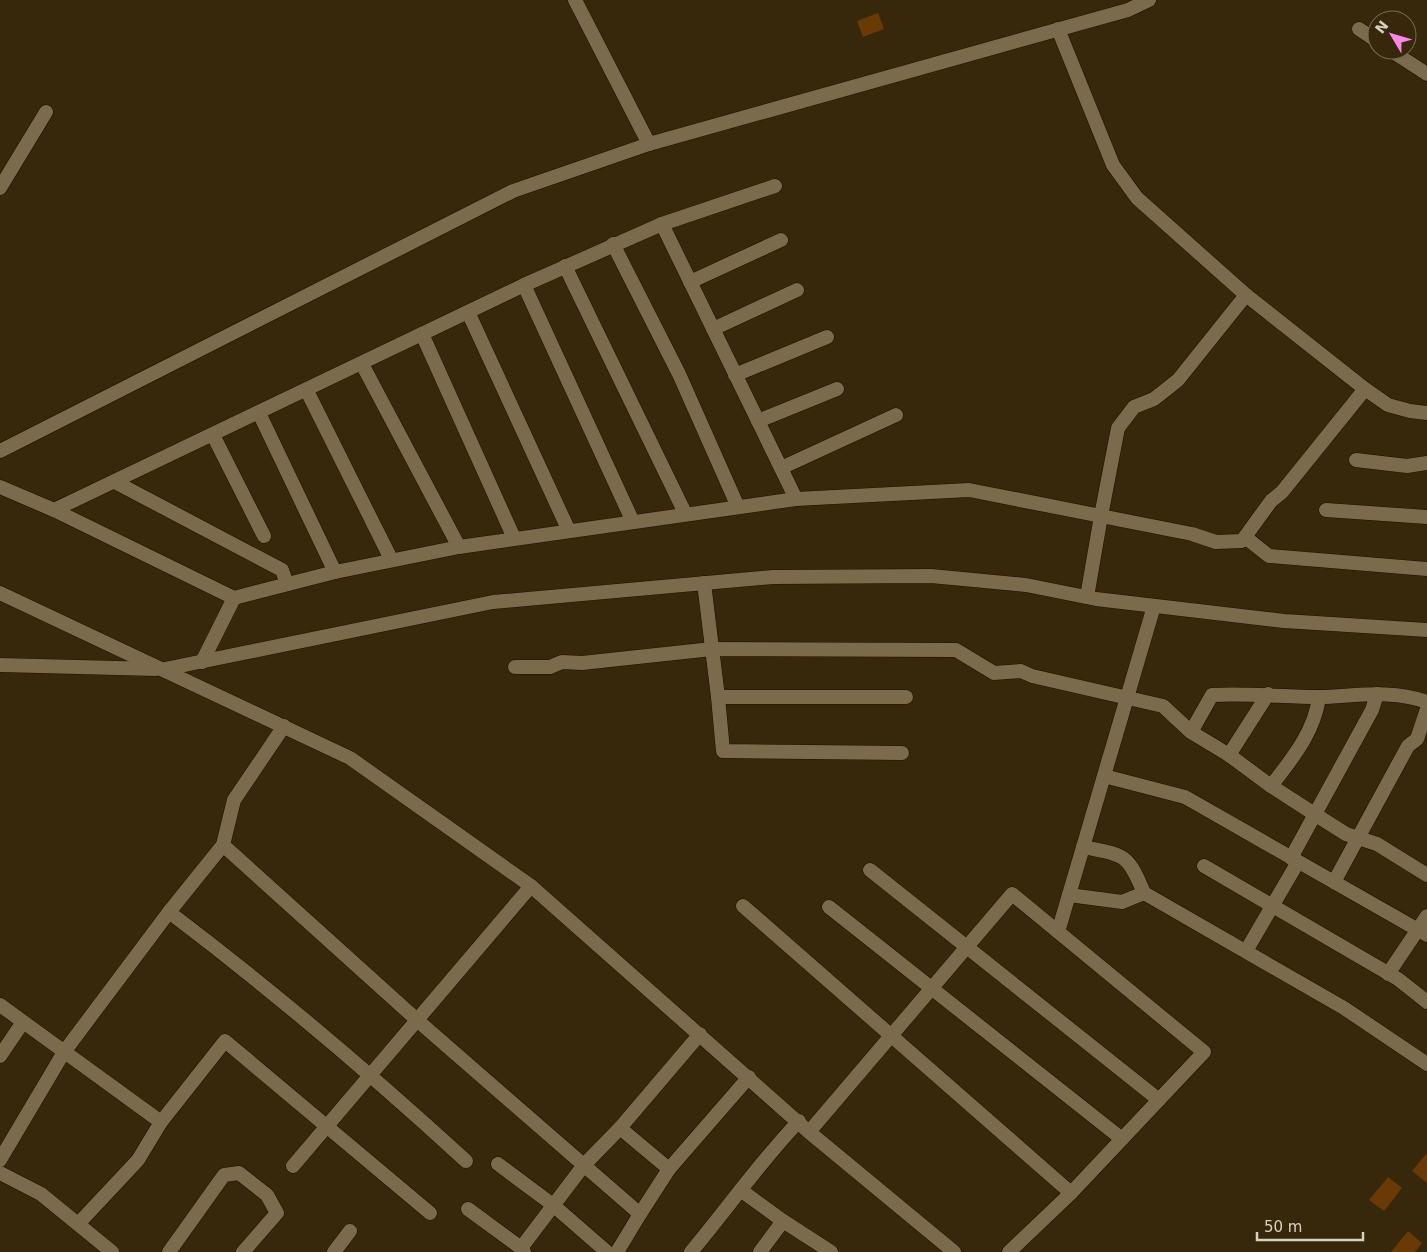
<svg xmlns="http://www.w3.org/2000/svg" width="1427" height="1252" font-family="'DejaVu Sans',sans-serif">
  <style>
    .building { fill: #693906 }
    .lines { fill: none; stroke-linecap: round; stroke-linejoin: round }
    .minor-casing { stroke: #1c1100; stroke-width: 15 }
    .tertiary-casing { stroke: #1c1100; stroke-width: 15 }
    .minor { stroke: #7b6a4c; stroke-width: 14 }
    .tertiary { stroke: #7b6a4c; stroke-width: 14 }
  </style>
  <rect width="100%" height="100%" fill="#37280b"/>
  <g class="building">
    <polygon points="878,13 884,29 863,37 857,21"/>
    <polygon points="1427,1153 1427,1183 1412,1171"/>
    <polygon points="1388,1177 1402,1188 1384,1211 1369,1200"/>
    <polygon points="1408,1231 1422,1243 1415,1252 1391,1252"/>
  </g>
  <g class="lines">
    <g class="minor-casing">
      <g id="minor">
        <polyline points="575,0 649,144"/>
        <polyline points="1058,29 1113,165 1137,198 1246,295 1365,389 1388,405 1410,411 1427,413"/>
        <polyline points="1359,29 1377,41"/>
        <polyline points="1390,50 1427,74"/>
        <polyline points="0,188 46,112"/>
        <polyline points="662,224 775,186"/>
        <polyline points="613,244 679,374 738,507"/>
        <polyline points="565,266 685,513"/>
        <polyline points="690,282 781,240"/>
        <polyline points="524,285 633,522"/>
        <polyline points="1246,295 1178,380 1154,399 1134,407 1118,428 1101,516 1192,534 1216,542 1242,541 1271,501 1282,492 1365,389"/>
        <polyline points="468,312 569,531"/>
        <polyline points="713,329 797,290"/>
        <polyline points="422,334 514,538"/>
        <polyline points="362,364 459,547"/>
        <polyline points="735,375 827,337"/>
        <polyline points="307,391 391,559"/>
        <polyline points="259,413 335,572"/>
        <polyline points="758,421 837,389"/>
        <polyline points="213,435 264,536"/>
        <polyline points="0,451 513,191 649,144 1128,10 1149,0"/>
        <polyline points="1356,460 1407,466 1427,463"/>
        <polyline points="781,468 896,415"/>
        <polyline points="115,482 282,570 287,584"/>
        <polyline points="0,487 54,510"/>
        <polyline points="796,499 969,490 1101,516 1087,597"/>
        <polyline points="1326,510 1427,517"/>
        <polyline points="1245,537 1269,556 1427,569"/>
        <polyline points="704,583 718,697"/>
        <polyline points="0,593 350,758 531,886 809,1132 954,1252"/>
        <polyline points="202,662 234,598 54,510 524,285 662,224 796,499 459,547 335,572 234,598"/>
        <polyline points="0,665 156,669"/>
        <polyline points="515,667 550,667 562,662 582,663 712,649 956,650 994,673 1021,671 1032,676 1163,706 1191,732 1229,755 1271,786 1316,815 1346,834 1377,844 1427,875"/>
        <polyline points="284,726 234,800 223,845 417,1020 640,1214 617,1252"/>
        <path d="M1191,732L1212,695C1248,693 1284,697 1320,697C1356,696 1392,689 1427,702"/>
        <polyline points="902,753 723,751 718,697 906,697"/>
        <polyline points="1229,755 1268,694"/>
        <polyline points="1104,776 1185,797 1427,935"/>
        <path d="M1271,786C1292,759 1315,731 1319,697"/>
        <path d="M1083,847C1125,856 1127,852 1144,893"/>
        <polyline points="1291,858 1372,710 1377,694"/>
        <polyline points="1204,866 1398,979 1427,1002"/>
        <polyline points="870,870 1159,1100"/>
        <polyline points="1334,882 1408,746 1417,739 1427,709"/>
        <polyline points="1069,895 1122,902 1144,893 1344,1008 1427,1064"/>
        <polyline points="743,906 1071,1193"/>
        <polyline points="829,907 1122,1139"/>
        <path d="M169,912C272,990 370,1073 466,1161"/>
        <polyline points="1058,932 1154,606"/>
        <polyline points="1246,951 1298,862"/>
        <polyline points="1388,974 1427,916"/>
        <polyline points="0,1005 161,1122 225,1041 430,1213"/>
        <polyline points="0,1056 23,1022"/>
        <polyline points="620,1128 669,1169"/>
        <polyline points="809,1132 1012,894 1204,1052 1071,1193 1009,1252"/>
        <polyline points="0,1160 64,1052 169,912 223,845"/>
        <polyline points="498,1164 553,1205 607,1252"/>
        <polyline points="293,1166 531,886"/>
        <polyline points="0,1173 41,1194 112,1252"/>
        <polyline points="742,1191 783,1221"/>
        <polyline points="468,1209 521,1248"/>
        <polyline points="640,1214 669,1169 749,1077"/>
        <polyline points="78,1224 138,1160 161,1122"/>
        <polyline points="169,1252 224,1175 239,1173 267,1195 277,1213 243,1252"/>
        <polyline points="334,1252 350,1231"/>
        <polyline points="524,1252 521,1248 584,1165 620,1128 700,1034"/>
        <path d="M691,1252C727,1209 760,1162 799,1121"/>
        <polyline points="760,1252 783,1221 831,1252"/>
      </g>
    </g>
    <g class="tertiary-casing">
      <polyline id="tertiary" points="165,669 493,602 773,577 931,576 1026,585 1096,599 1284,621 1427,630"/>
    </g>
    <use href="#minor" class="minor"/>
    <use href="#tertiary" class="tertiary"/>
  </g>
  <g transform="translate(1392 35) rotate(308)"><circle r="24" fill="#37280b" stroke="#786b53"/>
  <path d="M0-4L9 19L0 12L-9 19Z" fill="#fa87e7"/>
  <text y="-8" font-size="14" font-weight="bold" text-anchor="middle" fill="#d9d0c0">N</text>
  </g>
  <path d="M1257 1232v8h106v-8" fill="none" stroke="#d9d0c0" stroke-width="2.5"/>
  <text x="1264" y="1232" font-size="15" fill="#d9d0c0" stroke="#37280b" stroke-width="4" paint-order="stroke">50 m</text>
</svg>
